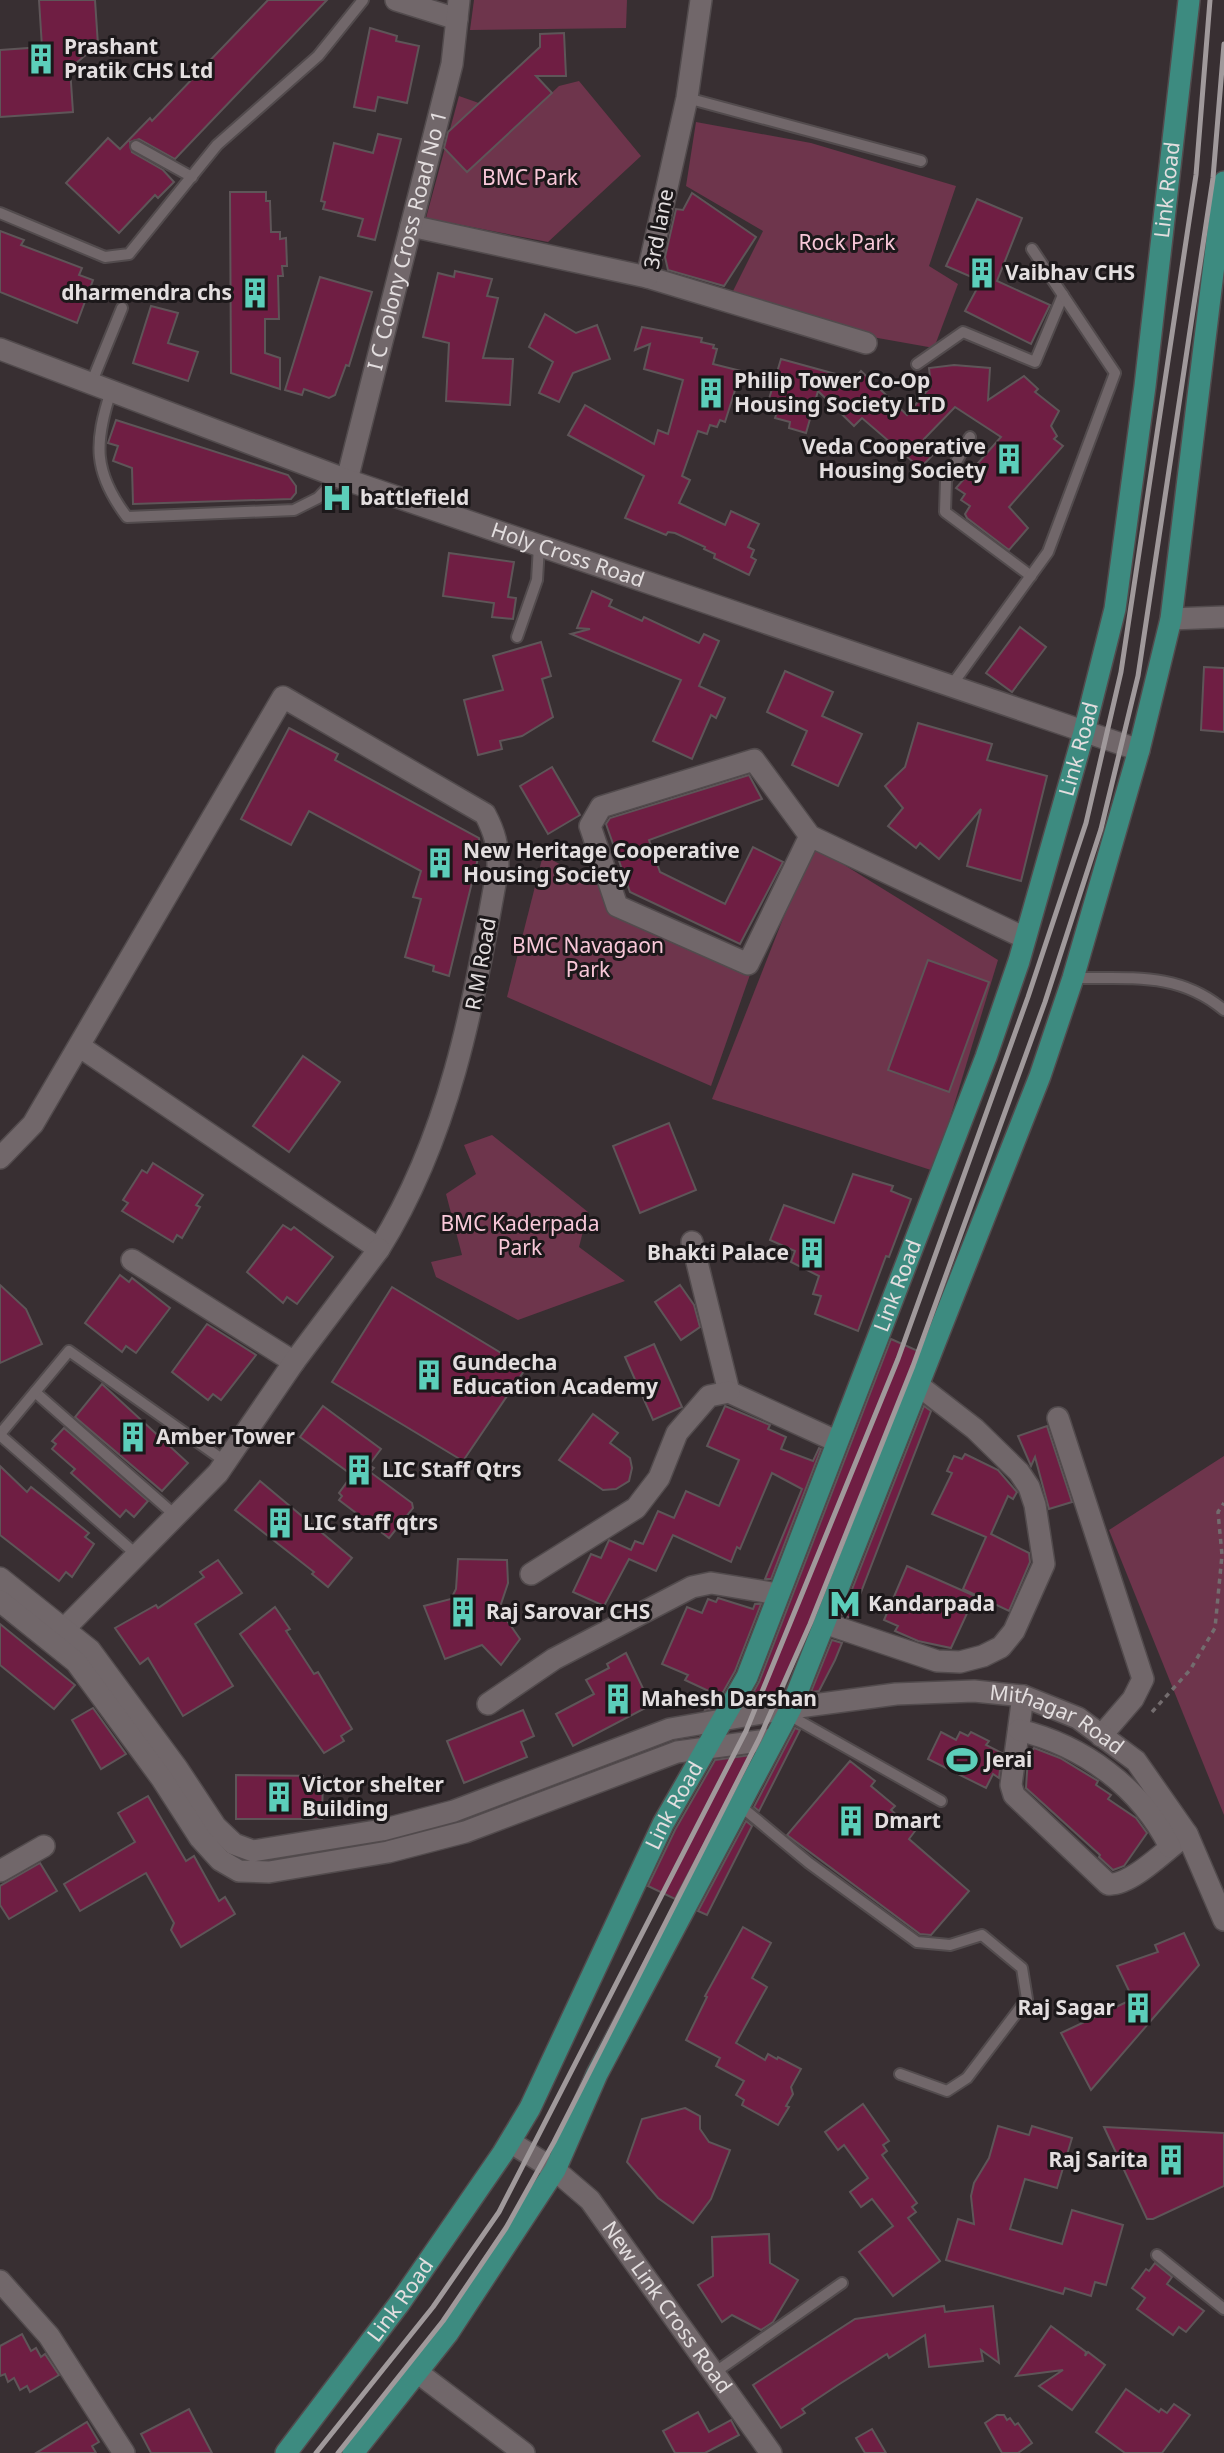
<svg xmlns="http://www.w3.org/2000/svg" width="1224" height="2453" font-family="'Noto Sans',sans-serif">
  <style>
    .green { fill: #6e354c }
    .building { fill: #6f1e43; stroke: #5e5558; stroke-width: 2 }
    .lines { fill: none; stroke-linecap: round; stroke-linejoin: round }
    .lane-casing { stroke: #524b4d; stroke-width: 14 }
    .street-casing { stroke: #524b4d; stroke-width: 24 }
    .secondary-casing { stroke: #524b4d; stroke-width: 24 }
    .primary-casing { stroke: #524b4d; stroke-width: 24 }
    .path { stroke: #736c6e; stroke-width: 3.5; stroke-dasharray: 5 5; stroke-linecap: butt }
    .lane { stroke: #71676a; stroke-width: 10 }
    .street { stroke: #71676a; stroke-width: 21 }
    .secondary { stroke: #71676a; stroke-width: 21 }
    .primary { stroke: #3d8b80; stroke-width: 21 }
    .rail { stroke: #a0999b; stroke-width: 5 }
    .labels { text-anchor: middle; stroke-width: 6; stroke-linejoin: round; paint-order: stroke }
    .poi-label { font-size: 21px; font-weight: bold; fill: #e3dedf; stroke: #1c181a; text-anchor: start }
    .park-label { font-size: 21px; fill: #f9c8d9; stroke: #1c181a }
    .street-label { font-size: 21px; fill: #e3dedf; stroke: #1c181a }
  </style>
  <rect width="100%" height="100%" fill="#382f32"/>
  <g class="green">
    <polygon points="474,0 627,0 626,28 470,30"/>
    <polygon points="579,81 641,156 548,242 426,218 459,96 524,119 559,86"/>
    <polygon points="696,122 811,143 956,186 929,266 958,284 934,348 844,332 731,295 763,231 686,186"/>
    <polygon points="812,845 998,960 934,1171 712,1099"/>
    <polygon points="543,855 752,969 711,1086 507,997"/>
    <polygon points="492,1135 588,1212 579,1247 625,1281 518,1320 436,1277 431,1262 462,1255 446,1194 476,1174 464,1145"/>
    <polygon points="1224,1456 1224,1815 1109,1530"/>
  </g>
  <g class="building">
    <polygon points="39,0 95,0 98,45 70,68 73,112 0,117 0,50 42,47"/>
    <polygon points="268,0 327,0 175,159 139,139 130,142 132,152 163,170 174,182 158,198 155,195 119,233 66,183 108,138 120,149 150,118 152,121"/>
    <polygon points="370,28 397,36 396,41 419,46 407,103 378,97 375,111 354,107"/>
    <polygon points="564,33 566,76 536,76 552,93 467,172 444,148 448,132 540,47 540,34"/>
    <polygon points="378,134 401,139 375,240 358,236 363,219 323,209 325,202 321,201 334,143 373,153"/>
    <polygon points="230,192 266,192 266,201 270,201 271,232 280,232 280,239 286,238 287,266 282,266 283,276 278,276 279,319 265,319 265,353 280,358 280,389 231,373"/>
    <polygon points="692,193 756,237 724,286 668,270 665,257 676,209 683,210"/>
    <polygon points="977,199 1022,218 997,281 1050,305 1031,344 965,311 981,281 946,266"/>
    <polygon points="0,231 24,240 21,245 82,268 79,275 93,280 77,323 0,292"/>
    <polygon points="455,271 492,279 487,296 498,298 483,358 513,359 510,405 446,401 449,343 423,337 438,273 454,277"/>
    <polygon points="320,277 372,292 349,366 346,365 335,395 329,398 304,389 302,395 285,390"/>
    <polygon points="151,306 178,313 168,343 198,352 188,381 133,363"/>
    <polygon points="545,314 576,333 597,325 610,359 573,373 559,402 539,393 553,362 529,347"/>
    <polygon points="642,327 702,338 701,342 714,345 713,348 717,349 713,364 741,371 725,422 720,420 717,427 710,425 707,434 698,431 682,476 690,480 679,503 725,525 731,511 759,524 748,547 754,550 751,557 756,560 749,575 714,558 715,554 704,549 705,547 675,533 668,532 666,535 625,518 644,476 568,435 585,405 654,444 658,430 668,434 683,380 644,369 650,344 635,350"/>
    <polygon points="781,359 854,379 861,371 907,415 931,386 929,368 954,365 990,368 988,400 1024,376 1038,389 1035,392 1059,411 1051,426 1057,436 1054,439 1063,446 1009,507 1028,528 1009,550 967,518 965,514 970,506 961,500 965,494 956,488 1001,437 955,407 924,439 930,445 925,451 932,456 920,468 862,418 854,426 818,391 806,433 789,428 790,422 775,418 777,412 766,409"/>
    <polygon points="116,420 288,475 296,486 296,493 291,499 133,504 132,468 113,461 118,446 108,443"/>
    <polygon points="449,553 514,562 508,597 516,598 513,619 492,617 494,603 443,596"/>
    <polygon points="592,591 612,600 609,606 642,621 644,617 699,643 704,634 719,641 699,686 725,698 716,718 711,715 692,759 653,741 681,680 571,634 590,629 577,628"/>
    <polygon points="1020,627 1046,647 1012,692 986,673"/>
    <polygon points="541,642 551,676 542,679 553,717 522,736 500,741 502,749 478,755 464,700 503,690 493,656"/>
    <polygon points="1204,667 1224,668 1224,732 1201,730"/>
    <polygon points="785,671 833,692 822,716 862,734 838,786 792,765 807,731 767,712"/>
    <polygon points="918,723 992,744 987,760 1047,776 1021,881 967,866 981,809 939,859 920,843 916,848 888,826 903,808 885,786 905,767"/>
    <polygon points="289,728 338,754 335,760 479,838 480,850 449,976 433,971 434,966 405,957 421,899 413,897 421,871 309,811 291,845 241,819"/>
    <polygon points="552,767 580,815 548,834 520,786"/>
    <polygon points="749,775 762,799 649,840 660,872 725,904 753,847 783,862 740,944 630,892 606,824 610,818"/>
    <polygon points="928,960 989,982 949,1092 888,1070"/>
    <polygon points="303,1056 340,1082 289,1152 253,1126"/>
    <polygon points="669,1123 696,1190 640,1213 613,1146"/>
    <polygon points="153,1163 203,1195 196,1205 200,1207 182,1238 177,1235 173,1242 122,1211 128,1203 123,1200 142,1170 147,1173"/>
    <polygon points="853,1174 893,1186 891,1191 911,1199 889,1257 886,1256 858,1331 815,1314 821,1296 813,1294 819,1276 791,1262 795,1251 770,1240 784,1205 834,1223"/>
    <polygon points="283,1225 291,1230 294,1227 333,1257 297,1304 287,1297 283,1303 247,1272"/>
    <polygon points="120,1275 129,1282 132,1278 170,1308 136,1353 126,1346 122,1352 85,1323"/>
    <polygon points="0,1285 26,1309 42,1344 0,1363"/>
    <polygon points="680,1285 694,1305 700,1327 681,1340 655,1302"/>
    <polygon points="392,1287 526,1368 463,1461 332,1382"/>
    <polygon points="207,1324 256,1355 221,1400 213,1394 208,1400 172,1372"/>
    <polygon points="891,1339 918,1351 781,1696 748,1702 759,1682"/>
    <polygon points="654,1344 682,1407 653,1420 625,1357"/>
    <polygon points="102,1384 188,1463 162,1491 75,1417"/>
    <polygon points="323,1406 381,1449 369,1465 374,1468 370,1472 412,1503 413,1508 389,1538 339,1500 342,1496 339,1493 352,1475 300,1437"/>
    <polygon points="725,1406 770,1425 768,1429 786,1437 781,1449 813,1461 819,1448 821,1449 771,1579 765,1579 802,1489 772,1473 740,1549 737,1547 731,1562 673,1535 656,1571 629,1559 604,1606 573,1592 591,1554 601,1558 609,1540 631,1550 635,1541 643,1544 658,1511 674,1518 686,1491 719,1506 739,1460 707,1446"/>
    <polygon points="924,1406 931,1411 851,1618 842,1615"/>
    <polygon points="593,1414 618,1433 610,1443 630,1458 632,1468 629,1481 616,1489 603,1490 559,1460"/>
    <polygon points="1047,1426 1072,1502 1049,1509 1035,1457 1031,1466 1018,1436"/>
    <polygon points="64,1428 148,1501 134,1517 126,1510 120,1517 71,1473 75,1469 52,1449 56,1444 52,1441"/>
    <polygon points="965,1454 998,1470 1017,1492 1013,1499 1008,1496 991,1534 1029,1553 1030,1562 1009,1611 963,1589 986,1537 932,1514 952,1473 947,1471 954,1456 962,1459"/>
    <polygon points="0,1466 27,1492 31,1487 89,1533 85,1537 94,1544 72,1577 66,1572 59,1581 0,1535"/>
    <polygon points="260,1481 352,1558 328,1587 312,1574 314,1572 235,1510"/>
    <polygon points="458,1559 507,1560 508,1583 501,1604 506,1619 520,1639 501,1665 482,1645 445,1659 424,1606 451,1599 456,1589"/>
    <polygon points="218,1560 242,1593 195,1624 233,1686 183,1716 148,1658 140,1664 115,1628 156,1605 158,1608 204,1577 200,1572"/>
    <polygon points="907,1566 975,1596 951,1648 918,1641 895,1631 898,1626 884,1620"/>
    <polygon points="718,1598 753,1609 755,1604 761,1604 735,1671 714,1708 705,1710 713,1693 685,1680 688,1675 662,1664 687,1607 702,1613 708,1599 716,1602"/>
    <polygon points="275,1607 290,1629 286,1631 314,1674 318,1672 352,1729 341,1736 344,1741 324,1753 240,1634"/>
    <polygon points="0,1624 75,1685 54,1709 0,1665"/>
    <polygon points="832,1640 842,1643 835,1660 819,1691 811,1692"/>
    <polygon points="626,1653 651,1705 573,1746 556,1714 594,1694 586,1680 609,1668 607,1664"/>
    <polygon points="93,1708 126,1754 101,1769 72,1720"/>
    <polygon points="523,1710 534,1736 521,1742 527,1757 464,1783 447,1741"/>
    <polygon points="795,1728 800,1730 759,1811 754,1807"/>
    <polygon points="941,1732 956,1740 960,1732 968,1736 971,1732 989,1741 986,1745 1002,1753 999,1778 993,1774 986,1788 928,1759"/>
    <polygon points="1034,1748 1060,1758 1098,1781 1096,1785 1111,1795 1108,1799 1136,1818 1147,1833 1124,1866 1113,1870 1099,1857 1100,1855 1026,1788 1028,1757"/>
    <polygon points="751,1755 675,1899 648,1886 675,1830 715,1760"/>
    <polygon points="850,1761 875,1781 871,1786 895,1806 891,1810 915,1831 909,1839 969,1891 931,1935 920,1934 787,1835"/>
    <polygon points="236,1775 323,1776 322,1819 236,1819"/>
    <polygon points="148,1796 186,1861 194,1856 219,1901 225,1897 235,1914 181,1947 171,1930 174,1923 146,1873 80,1911 64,1884 135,1842 118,1813"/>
    <polygon points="746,1821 752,1826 707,1915 698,1911"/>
    <polygon points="40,1863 57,1891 9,1919 0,1905 0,1886"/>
    <polygon points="743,1927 771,1943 752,1978 767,1987 736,2043 765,2060 768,2054 777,2059 778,2057 801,2069 791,2087 793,2094 786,2106 789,2107 778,2125 742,2105 744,2100 736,2095 744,2081 716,2066 720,2058 686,2040 707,1997 705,1996"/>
    <polygon points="1184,1933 1199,1965 1091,2090 1061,2033 1133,1999 1117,1966 1158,1952 1155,1945"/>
    <polygon points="863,2104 889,2141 883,2145 887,2151 882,2155 917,2203 912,2207 916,2212 908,2218 940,2261 893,2296 859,2252 893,2226 872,2199 861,2207 850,2192 868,2178 844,2145 838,2150 825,2132"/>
    <polygon points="685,2108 700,2116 700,2129 709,2142 730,2150 711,2199 693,2223 658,2198 627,2162 642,2119"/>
    <polygon points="998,2126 1029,2135 1032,2126 1072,2138 1057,2188 1025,2179 1010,2229 1062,2244 1072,2210 1123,2225 1106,2285 1095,2282 1091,2296 1065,2288 1063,2294 946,2260 958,2219 974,2224 971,2196 974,2183 989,2158"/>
    <polygon points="1104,2127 1224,2133 1224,2186 1153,2219 1147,2219"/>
    <polygon points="769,2234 770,2263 798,2280 773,2322 761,2330 732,2315 722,2322 698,2285 713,2276 712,2237"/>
    <polygon points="1155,2263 1172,2277 1167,2284 1204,2311 1186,2332 1179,2327 1173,2335 1137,2309 1145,2298 1132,2288 1146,2269 1149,2271"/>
    <polygon points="944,2306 945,2312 993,2306 999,2363 981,2350 983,2361 929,2367 925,2335 889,2358 887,2354 838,2385 802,2409 805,2413 781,2428 753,2385 855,2319"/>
    <polygon points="1051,2326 1086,2352 1085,2356 1088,2352 1105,2365 1072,2410 1039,2386 1063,2370 1016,2376"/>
    <polygon points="22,2334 31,2351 36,2348 41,2357 45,2354 59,2375 30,2392 27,2386 20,2390 14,2378 8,2382 5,2374 0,2376 0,2346"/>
    <polygon points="1126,2389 1159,2412 1161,2409 1167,2413 1174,2404 1190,2415 1162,2453 1125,2453 1096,2432"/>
    <polygon points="189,2409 212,2453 151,2453 141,2434"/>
    <polygon points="698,2412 709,2432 731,2420 739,2435 705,2453 675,2453 663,2431"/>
    <polygon points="997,2415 1004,2415 1007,2420 1010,2418 1015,2425 1018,2423 1032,2443 1018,2453 1002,2453 985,2423"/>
    <polygon points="87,2422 99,2442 92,2446 96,2453 36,2453"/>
    <polygon points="872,2429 886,2453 865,2453 856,2438"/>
  </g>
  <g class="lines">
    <g class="lane-casing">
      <g id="lane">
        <polyline points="687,98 921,161"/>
        <polyline points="136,146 192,177"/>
        <polyline points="0,213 105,257 129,254 217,145 318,56 363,0"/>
        <polyline points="917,364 963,332 1035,362 1063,295"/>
        <polyline points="91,384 122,308"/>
        <path d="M111,391C94,443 93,472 127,517L294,510L318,498L338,477"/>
        <polyline points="970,437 946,480 945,512 1031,576"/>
        <polyline points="517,637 537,580 539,546"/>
        <polyline points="951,686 1048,552 1115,373 1032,249"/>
        <path d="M1073,978C1129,979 1178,971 1224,1010"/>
        <polyline points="35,1392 176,1516"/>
        <polyline points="0,1434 69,1351 226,1462"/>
        <polyline points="0,1435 137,1555"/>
        <polyline points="787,1714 941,1801"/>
        <polyline points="738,1804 809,1863 917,1942 950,1945 982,1935 1022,1968 1027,1999 967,2078 947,2091 900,2074"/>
        <polyline points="1157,2255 1224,2309"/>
        <polyline points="714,2373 842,2283"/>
      </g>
    </g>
    <g class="street-casing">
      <g id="street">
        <polyline points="396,0 457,19"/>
        <polyline points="701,0 687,98 647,277 866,343"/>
        <polyline points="411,226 647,277"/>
        <path id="s1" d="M347,480L452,64L459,0"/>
        <polyline points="1171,619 1224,617"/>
        <polyline points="810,836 748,964 617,906 590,826 601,807 754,760 810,836 1025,938"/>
        <path d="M0,1158L33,1124L283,697L485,814C495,833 498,845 498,867C474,1000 452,1132 379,1249L79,1046"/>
        <polyline points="692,1242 729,1392 836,1441"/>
        <polyline points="132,1260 294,1362"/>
        <polyline points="1058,1418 1143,1679 1133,1699 1101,1736"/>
        <polyline points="531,1574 636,1508 659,1478 677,1433 709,1396 729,1392"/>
        <polyline points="824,1623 937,1661 960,1662 983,1656 1001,1647 1014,1631 1044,1564 1035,1505 1029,1487 1019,1472 975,1429 918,1385"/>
        <polyline points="64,1629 218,1473 294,1362 379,1249"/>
        <path d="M1023,1696L1011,1785L1014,1795L1108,1884C1130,1887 1168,1848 1187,1834"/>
        <polyline points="488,1704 554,1659 692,1587 711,1583 778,1594"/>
        <path id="s2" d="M791,1708L896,1694L974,1691L1023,1696L1078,1718L1136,1761L1187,1834L1224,1920"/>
        <path d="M1019,1730C1084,1746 1140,1787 1170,1847"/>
        <polyline points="0,1871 44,1846"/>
        <path id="s3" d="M510,2142L555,2170L590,2200L771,2453"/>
        <polyline points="0,2281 49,2336 124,2453"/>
        <polyline points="417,2372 524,2453"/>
      </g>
    </g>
    <g class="secondary-casing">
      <g id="secondary">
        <path id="s4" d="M0,349L347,480L1139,750"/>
        <polyline points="0,1578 90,1650 177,1768 216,1827 234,1844 253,1851 382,1830 454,1811 670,1729 791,1708"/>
        <polyline points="0,1601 76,1662 162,1779 200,1838 220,1860 239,1871 269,1872 388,1852 465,1832 677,1752 774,1739"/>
      </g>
    </g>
    <g class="primary-casing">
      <g id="primary">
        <path id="s5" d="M286,2453L399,2304L503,2153L530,2108L663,1824L747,1677L986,1057L1019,961L1084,732L1115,609L1145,386L1189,0"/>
        <polyline points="353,2453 448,2333 555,2170 597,2074 791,1708 1040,1076 1073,978 1139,750 1171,619 1224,182"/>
      </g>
    </g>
    <polyline class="path" points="1152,1712 1190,1670 1215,1628 1222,1555 1218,1512 1224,1503"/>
    <use href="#lane" class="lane"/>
    <use href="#street" class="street"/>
    <use href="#secondary" class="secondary"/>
    <use href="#primary" class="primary"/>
    <g class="rail">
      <polyline points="316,2453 433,2307 499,2212 746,1731 898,1359 1028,997 1086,823 1121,672 1196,175 1210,0"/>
      <polyline points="338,2453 443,2321 506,2228 554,2142 759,1739 810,1624 913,1366 1045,1002 1101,829 1138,676 1213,178 1224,44"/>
    </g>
  </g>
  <defs>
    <g id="building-bare" transform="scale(2.415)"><path d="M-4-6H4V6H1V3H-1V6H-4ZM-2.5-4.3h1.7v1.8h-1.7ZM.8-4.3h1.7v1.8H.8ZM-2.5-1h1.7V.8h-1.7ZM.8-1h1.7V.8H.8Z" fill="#5cceba" stroke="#1c181a" stroke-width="2.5" paint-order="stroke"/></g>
    <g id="hospital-bare" transform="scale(2.415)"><path d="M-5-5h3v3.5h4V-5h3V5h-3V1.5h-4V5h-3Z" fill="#5cceba" stroke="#1c181a" stroke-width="2.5" paint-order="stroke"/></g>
    <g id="metro-bare" transform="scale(2.415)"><path d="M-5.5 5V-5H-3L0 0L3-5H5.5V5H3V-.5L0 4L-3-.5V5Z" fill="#5cceba" stroke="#1c181a" stroke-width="2.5" paint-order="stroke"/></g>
    <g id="stadium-bare" transform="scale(2.415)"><path d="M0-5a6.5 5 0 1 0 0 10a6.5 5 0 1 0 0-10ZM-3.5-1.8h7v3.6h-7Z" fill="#5cceba" stroke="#1c181a" stroke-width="2.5" paint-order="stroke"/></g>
  </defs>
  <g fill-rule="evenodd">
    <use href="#building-bare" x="41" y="59"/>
    <use href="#building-bare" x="982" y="273"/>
    <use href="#building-bare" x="255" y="293"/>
    <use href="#building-bare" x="711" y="393"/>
    <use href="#building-bare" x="1009" y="459"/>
    <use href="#hospital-bare" x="337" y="498"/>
    <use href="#building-bare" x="440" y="863"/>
    <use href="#building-bare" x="812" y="1253"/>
    <use href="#building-bare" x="429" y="1375"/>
    <use href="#building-bare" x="133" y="1437"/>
    <use href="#building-bare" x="359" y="1470"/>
    <use href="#building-bare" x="280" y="1523"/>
    <use href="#metro-bare" x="845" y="1604"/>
    <use href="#building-bare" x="463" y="1612"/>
    <use href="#building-bare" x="618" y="1699"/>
    <use href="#stadium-bare" x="962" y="1760"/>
    <use href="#building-bare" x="279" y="1797"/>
    <use href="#building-bare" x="851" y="1821"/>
    <use href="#building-bare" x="1138" y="2008"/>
    <use href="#building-bare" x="1171" y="2160"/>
  </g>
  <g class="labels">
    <g class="poi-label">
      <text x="64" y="54">Prashant<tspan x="64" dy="24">Pratik CHS Ltd</tspan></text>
      <text x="1005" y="280">Vaibhav CHS</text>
      <text x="232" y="300" text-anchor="end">dharmendra chs</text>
      <text x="734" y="388">Philip Tower Co-Op<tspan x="734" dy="24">Housing Society LTD</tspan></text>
      <text x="986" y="454" text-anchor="end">Veda Cooperative<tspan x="986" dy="24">Housing Society</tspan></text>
      <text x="360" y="505">battlefield</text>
      <text x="463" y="858">New Heritage Cooperative<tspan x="463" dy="24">Housing Society</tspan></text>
      <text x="789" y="1260" text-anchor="end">Bhakti Palace</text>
      <text x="452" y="1370">Gundecha<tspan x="452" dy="24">Education Academy</tspan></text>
      <text x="156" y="1444">Amber Tower</text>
      <text x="382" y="1477">LIC Staff Qtrs</text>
      <text x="303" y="1530">LIC staff qtrs</text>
      <text x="868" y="1611">Kandarpada</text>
      <text x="486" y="1619">Raj Sarovar CHS</text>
      <text x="641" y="1706">Mahesh Darshan</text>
      <text x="985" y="1767">Jerai</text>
      <text x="302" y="1792">Victor shelter<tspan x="302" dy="24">Building</tspan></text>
      <text x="874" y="1828">Dmart</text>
      <text x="1115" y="2015" text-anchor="end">Raj Sagar</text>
      <text x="1148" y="2167" text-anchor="end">Raj Sarita</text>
    </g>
    <g class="park-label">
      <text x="530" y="185">BMC Park</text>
      <text x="847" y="250">Rock Park</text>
      <text x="588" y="953">BMC Navagaon<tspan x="588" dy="24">Park</tspan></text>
      <text x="520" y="1231">BMC Kaderpada<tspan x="520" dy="24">Park</tspan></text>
    </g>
    <g class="street-label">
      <text dy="7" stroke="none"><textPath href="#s5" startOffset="2459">Link Road</textPath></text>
      <text transform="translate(659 229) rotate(-79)" y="7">3rd lane</text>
      <text dy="7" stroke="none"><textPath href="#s1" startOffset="247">I C Colony Cross Road No 1</textPath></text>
      <text dy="7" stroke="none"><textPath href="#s4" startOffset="604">Holy Cross Road</textPath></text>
      <text dy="7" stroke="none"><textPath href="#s5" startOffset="1892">Link Road</textPath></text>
      <text transform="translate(481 964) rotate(-80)" y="7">R M Road</text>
      <text dy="7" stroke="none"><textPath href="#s5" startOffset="1325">Link Road</textPath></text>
      <text dy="7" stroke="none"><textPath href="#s2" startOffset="273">Mithagar Road</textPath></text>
      <text dy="7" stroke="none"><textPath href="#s5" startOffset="758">Link Road</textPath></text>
      <text dy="7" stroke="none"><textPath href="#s5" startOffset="191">Link Road</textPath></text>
      <text dy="7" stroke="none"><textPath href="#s3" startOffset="231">New Link Cross Road</textPath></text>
    </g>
  </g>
</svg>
